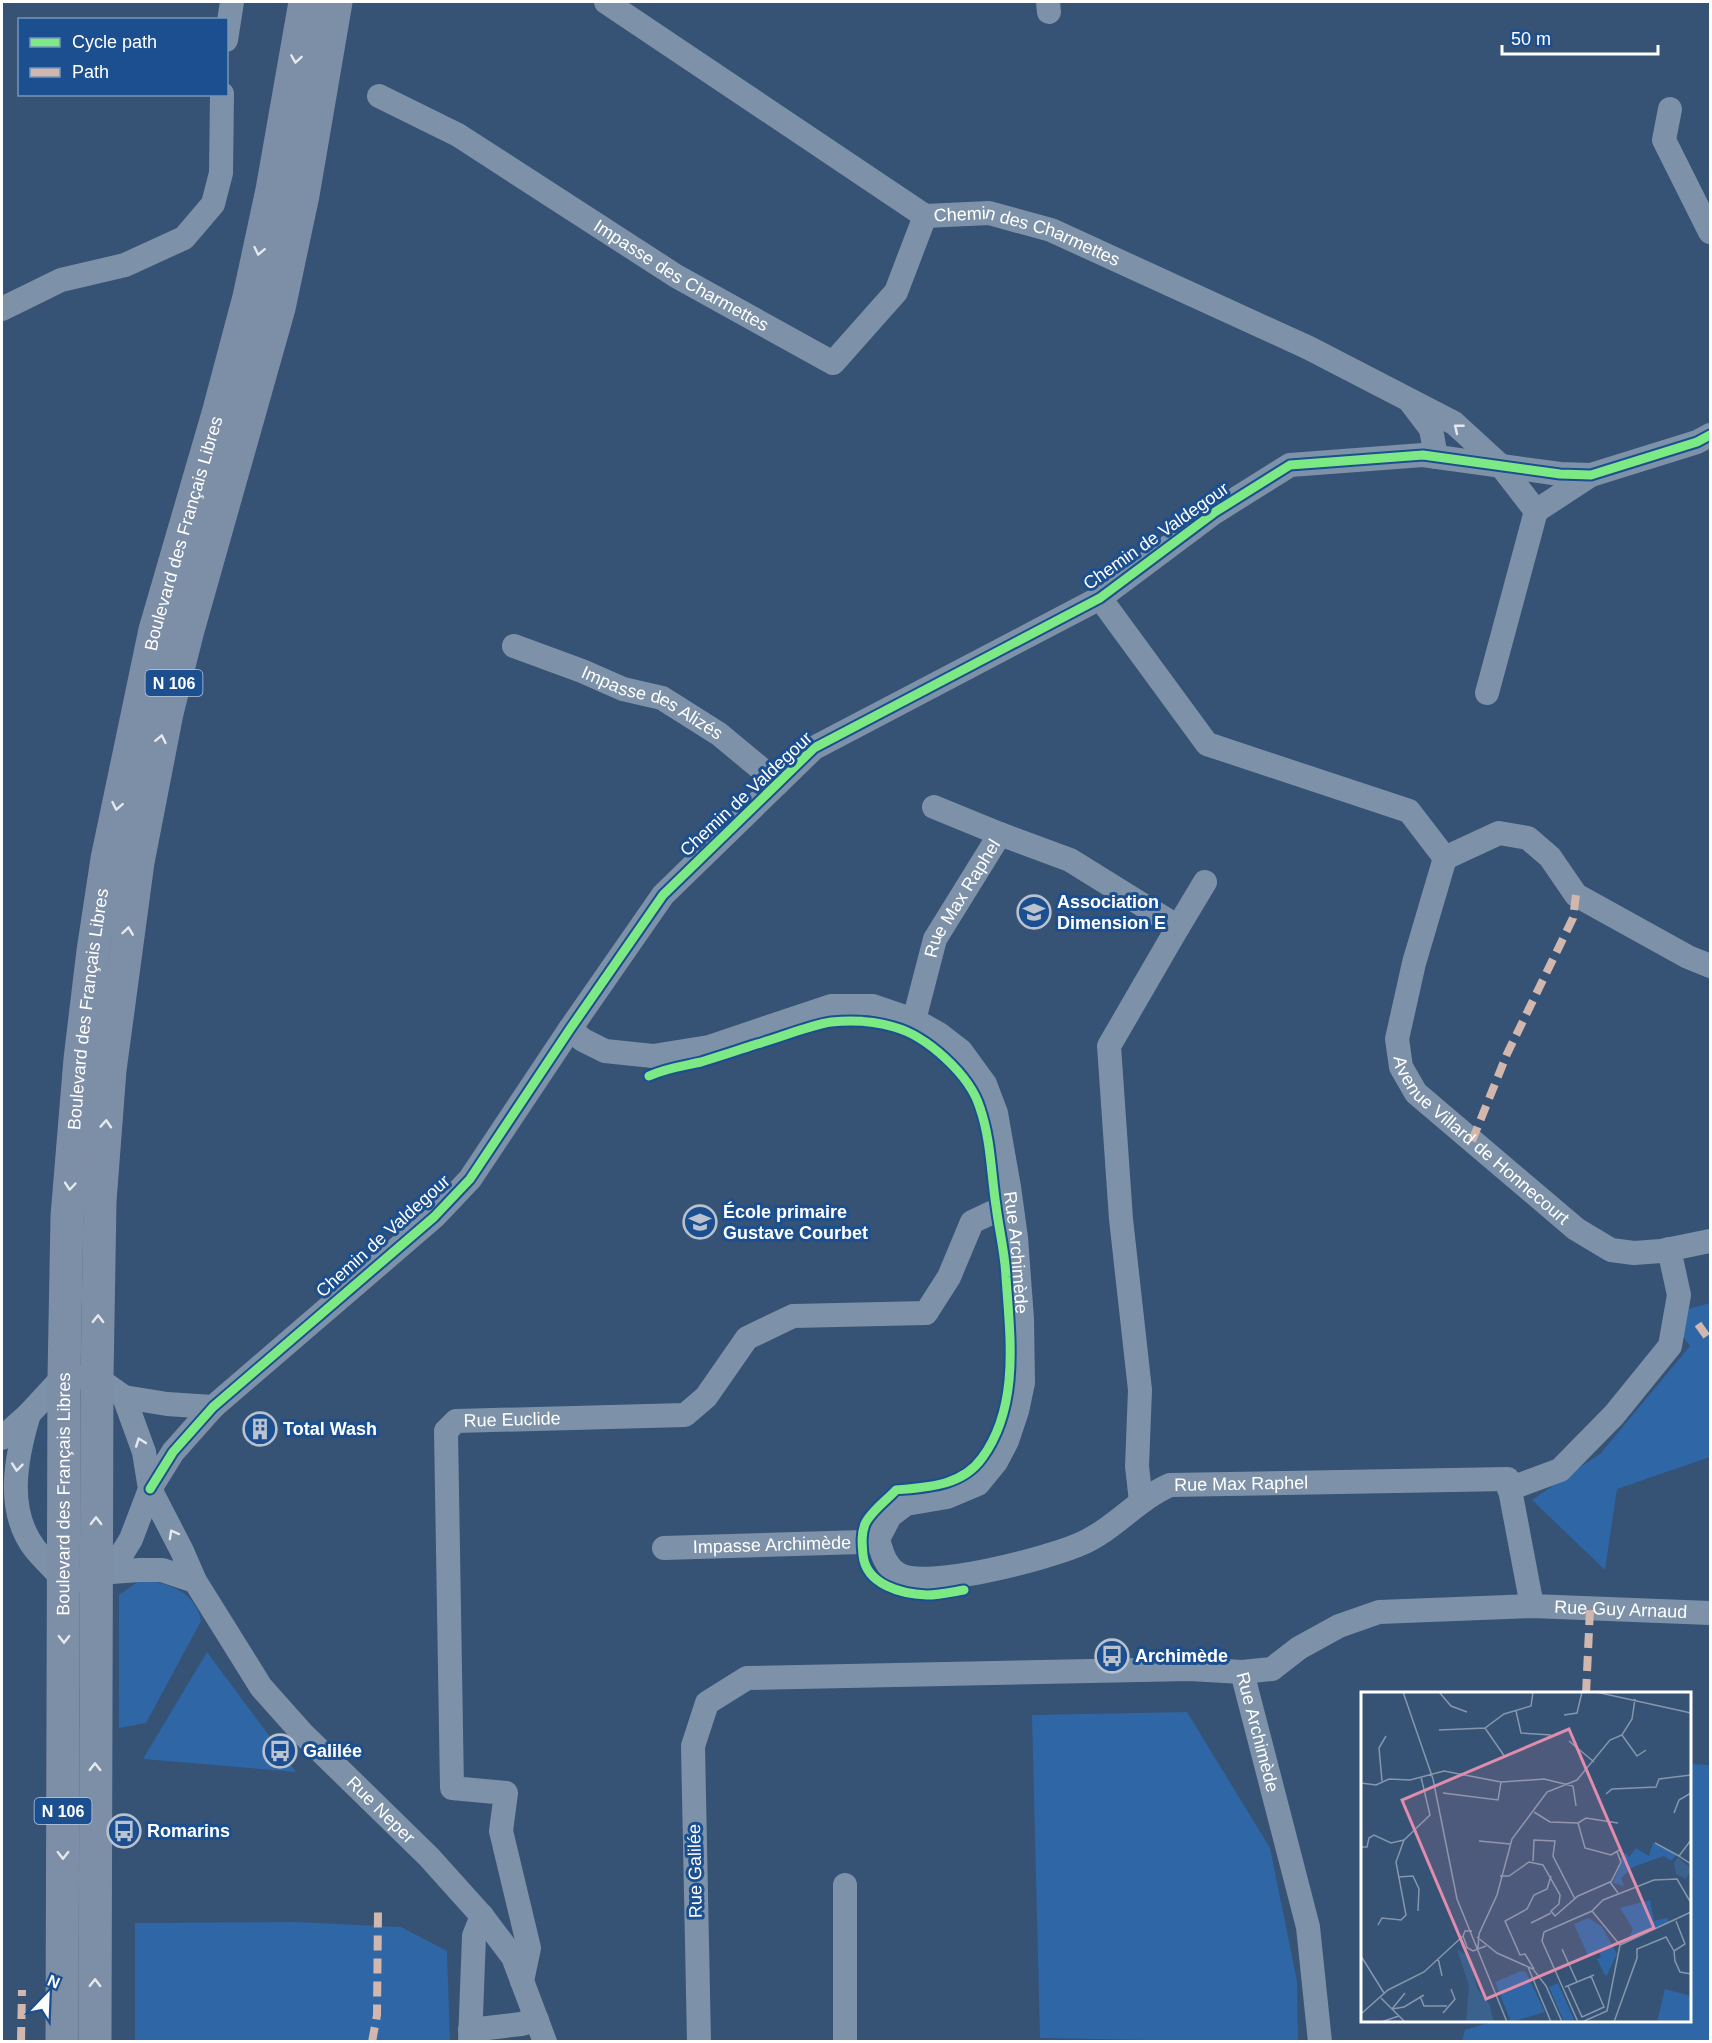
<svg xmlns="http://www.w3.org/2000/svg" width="1712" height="2043" font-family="Helvetica,sans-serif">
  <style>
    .green { fill: #2f66a5 }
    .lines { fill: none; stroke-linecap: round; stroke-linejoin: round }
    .minor { stroke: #7d92a8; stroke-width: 24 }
    .primary { stroke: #7d8ea7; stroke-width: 33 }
    .quiet { stroke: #d1b7ad; stroke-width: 8; stroke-dasharray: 15 8; stroke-linecap: butt }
    .cycleway-casing { stroke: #1b4f8f; stroke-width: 13 }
    .cycleway { stroke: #7ce984; stroke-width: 9 }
    .oneway { stroke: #e5e8ed }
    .oneway2 { stroke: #e5e9ee }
    .labels { text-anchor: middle; stroke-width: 6; stroke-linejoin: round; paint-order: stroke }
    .shield { fill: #1b4f8f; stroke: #bbcadd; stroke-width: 1.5 }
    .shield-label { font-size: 16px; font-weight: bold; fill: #fff }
    .street-label { font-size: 18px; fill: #fff; stroke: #1b4f8f }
    .poi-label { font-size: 18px; font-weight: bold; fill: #fff; stroke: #1b4f8f; text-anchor: start }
    .inset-road { fill: none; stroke: #8697ac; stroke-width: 1.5 }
    .view { fill: #e08cad; fill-opacity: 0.15; stroke: #e08cad; stroke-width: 3 }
    .inset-edge { fill: none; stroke: #fff; stroke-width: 3 }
  </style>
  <rect width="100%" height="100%" fill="#365274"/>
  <g class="green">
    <polygon points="1710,1303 1710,1457 1617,1489 1605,1570 1532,1500 1601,1453 1690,1346 1667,1315"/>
    <path d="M142,1579C169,1584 195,1591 201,1621L146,1723L119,1728V1595Z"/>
    <polygon points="207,1652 296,1772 143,1759"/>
    <polygon points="1187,1712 1270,1848 1297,1981 1298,2041 1148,2042 1148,2040 1040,2038 1032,1715"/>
    <polygon points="1690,1764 1710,1765 1710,2041 1462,2041 1465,2030 1498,2020 1690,2020"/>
    <polygon points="296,1922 401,1927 447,1951 450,2041 135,2041 135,1923"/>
  </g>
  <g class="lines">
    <g class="minor">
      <path id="s1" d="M606,2L925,216L989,213L1051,230L1309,348L1454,423L1501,466L1536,511"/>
      <polyline points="1048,2 1049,12"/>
      <polyline points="226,40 232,2"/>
      <path id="s2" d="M379,96L458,135L676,276L833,363L896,292L925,216"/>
      <polyline points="1670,109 1664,140 1710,232"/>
      <polyline points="2,309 61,280 125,265 184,238 213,204 221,173 222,94"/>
      <polyline points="1412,404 1431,429 1436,457"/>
      <polyline points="1536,511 1591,475"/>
      <path id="s3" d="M1100,598L1207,744L1409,811L1445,858L1414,963L1397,1039L1401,1067L1416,1093L1576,1229L1611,1250L1634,1253L1661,1251L1710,1241"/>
      <path id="s4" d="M514,646L582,671L623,689L662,698L719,734L778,783"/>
      <polyline points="1487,693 1536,511"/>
      <polyline points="934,807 1000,834"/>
      <polyline points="1445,858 1499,833 1528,838 1550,857 1576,895 1688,957 1710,966"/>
      <polyline points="1178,927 1205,882"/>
      <path id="s5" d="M914,1020L935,939L1000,834L1070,860L1178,927L1109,1046L1121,1219L1140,1390L1137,1466L1141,1502"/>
      <path id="s6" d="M570,1029L583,1040L605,1051L653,1056L709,1047L831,1006H873L914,1020L939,1034L961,1051L985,1084L996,1113L1009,1187L1016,1238L1022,1319L1023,1383L1017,1411L1007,1441L996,1462L978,1484L947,1497L906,1504L890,1516L878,1539C882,1553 885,1566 898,1574C926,1591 1047,1558 1078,1545C1113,1531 1136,1500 1170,1485L1508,1479L1532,1606"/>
      <polyline points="124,1397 167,1404 213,1407"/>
      <path d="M29,1414C16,1457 5,1510 35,1549C44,1560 55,1570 64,1580L96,1579L111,1572L140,1570H162L195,1581"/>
      <polyline points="2,1438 29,1414 64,1376 97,1378 124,1397 144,1452 150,1489 131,1539 111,1572"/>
      <polyline points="150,1489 173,1452 213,1407 434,1217 470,1179 570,1029 663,895 814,748 1100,598 1215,512 1290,465 1423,455 1560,474 1591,475 1697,442 1710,435"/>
      <path id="s7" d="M150,1489L182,1551L195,1581L261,1687L302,1733L429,1857L482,1916L513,1957L545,2042"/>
      <polyline points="1509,1489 1560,1470 1614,1415 1670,1346 1679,1295 1669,1249"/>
      <path id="s8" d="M664,1548L862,1542L878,1539"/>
      <path id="s9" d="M1242,1672L1308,1927L1320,2042"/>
      <polyline points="845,1885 845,2042"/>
      <path id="s10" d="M522,1981L529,1948L501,1831L506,1793L452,1788L446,1431L456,1421L685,1415L706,1397L747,1338L793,1316L926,1313L949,1277L972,1222L991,1213L1012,1210"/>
      <polyline points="470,2030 521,2024 537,2020"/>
      <polyline points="470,2042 474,1936 482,1916"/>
      <path id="s11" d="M699,2042L693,1746L707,1703L747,1678L1190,1669L1242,1672L1272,1669L1299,1648L1339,1626L1379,1612L1532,1606L1710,1613"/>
    </g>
    <g class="primary">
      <path id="s12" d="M62,2042L64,1376L67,1216L80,1059L93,951L107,859L155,630L219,410L249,297L272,190L305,2"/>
      <polyline points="95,2042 97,1378 100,1201 110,1070 138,862 167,713 188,630 279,308 303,195 336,2"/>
    </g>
    <g class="quiet">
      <polyline points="1472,1141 1507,1054 1573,918 1576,895"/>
      <polyline points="1698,1324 1710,1341"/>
      <polyline points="1586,1694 1590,1609"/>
      <polyline points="21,2042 22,1990"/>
      <polyline points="372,2042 377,2015 378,1912"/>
    </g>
    <g class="cycleway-casing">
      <g id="cycleway">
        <path d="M649,1076C666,1068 683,1066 701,1062C720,1056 739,1050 757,1044C779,1038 810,1025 831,1022C852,1020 874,1021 894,1027C927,1036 970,1075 980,1108C991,1140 991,1173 996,1206C999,1230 1005,1253 1006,1277C1010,1337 1020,1406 982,1458C962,1486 928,1487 896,1490C887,1500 871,1511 865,1524C861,1534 862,1544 863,1555C866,1585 902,1594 927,1595C939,1595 952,1592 964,1590"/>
        <polyline points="150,1489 173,1452 213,1407 434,1217 470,1179 570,1029 663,895 814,748 1100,598 1215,512 1290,465 1423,455 1560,474 1591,475 1697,442 1710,435"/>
      </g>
    </g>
    <use href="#cycleway" class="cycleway"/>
  </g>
  <defs><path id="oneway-chevron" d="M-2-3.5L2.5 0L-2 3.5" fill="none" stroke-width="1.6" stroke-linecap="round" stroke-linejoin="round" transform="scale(1.5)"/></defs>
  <g class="oneway">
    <use href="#oneway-chevron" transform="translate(296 59) rotate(99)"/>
    <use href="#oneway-chevron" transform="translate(259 251) rotate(102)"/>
    <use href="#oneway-chevron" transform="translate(161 739) rotate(-78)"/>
    <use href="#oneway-chevron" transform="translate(117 806) rotate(101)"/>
    <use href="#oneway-chevron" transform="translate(128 931) rotate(-82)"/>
    <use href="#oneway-chevron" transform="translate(106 1124) rotate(-86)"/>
    <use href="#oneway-chevron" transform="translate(70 1186) rotate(95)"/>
    <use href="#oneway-chevron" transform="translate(98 1319) rotate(-89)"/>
    <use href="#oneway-chevron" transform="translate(96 1521) rotate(-90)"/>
    <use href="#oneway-chevron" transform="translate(64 1639) rotate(90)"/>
    <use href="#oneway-chevron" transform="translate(95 1767) rotate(-90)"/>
    <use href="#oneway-chevron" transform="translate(63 1855) rotate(90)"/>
    <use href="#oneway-chevron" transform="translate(95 1983) rotate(-89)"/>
  </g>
  <g class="oneway2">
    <use href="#oneway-chevron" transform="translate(1458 428) rotate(-141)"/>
    <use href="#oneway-chevron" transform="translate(140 1442) rotate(-110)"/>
    <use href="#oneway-chevron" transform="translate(17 1467) rotate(96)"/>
    <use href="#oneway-chevron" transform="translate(173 1534) rotate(-119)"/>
  </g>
  <defs>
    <g id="university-ring" transform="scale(1.725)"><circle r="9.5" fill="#1b4f8f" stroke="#b9c2ce" stroke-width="1.5"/><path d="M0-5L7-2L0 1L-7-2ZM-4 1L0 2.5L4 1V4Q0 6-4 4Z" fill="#b9c2ce"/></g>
    <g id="school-ring" transform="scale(1.725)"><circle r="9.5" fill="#1b4f8f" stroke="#b9c2ce" stroke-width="1.5"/><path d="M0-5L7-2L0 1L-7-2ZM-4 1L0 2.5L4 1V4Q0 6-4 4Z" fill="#b9c2ce"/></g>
    <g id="building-ring" transform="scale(1.725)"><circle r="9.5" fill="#1b4f8f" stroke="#b9c2ce" stroke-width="1.5"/><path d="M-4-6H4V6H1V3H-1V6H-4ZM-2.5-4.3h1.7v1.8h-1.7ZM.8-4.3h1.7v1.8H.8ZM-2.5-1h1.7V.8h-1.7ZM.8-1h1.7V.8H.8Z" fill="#b9c2ce"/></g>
    <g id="bus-ring" transform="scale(1.725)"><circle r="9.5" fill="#1b4f8f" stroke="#b9c2ce" stroke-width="1.5"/><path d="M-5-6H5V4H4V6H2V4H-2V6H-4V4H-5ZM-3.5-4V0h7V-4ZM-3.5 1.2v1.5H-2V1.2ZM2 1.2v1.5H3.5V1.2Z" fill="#b9c2ce"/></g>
  </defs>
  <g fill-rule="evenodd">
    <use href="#university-ring" x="1034" y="912"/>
    <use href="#school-ring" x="700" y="1222"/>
    <use href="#building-ring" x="260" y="1429"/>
    <use href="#bus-ring" x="1112" y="1656"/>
    <use href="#bus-ring" x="280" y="1751"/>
    <use href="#bus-ring" x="124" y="1831"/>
  </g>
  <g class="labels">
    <g class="shield">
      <rect x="145.5" y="670" width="57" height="26" rx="4.5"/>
      <rect x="34.5" y="1798" width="57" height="26" rx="4.5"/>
    </g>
    <g class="shield-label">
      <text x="174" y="689">N 106</text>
      <text x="63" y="1817">N 106</text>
    </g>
    <g class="street-label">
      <text dy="6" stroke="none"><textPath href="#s1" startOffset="490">Chemin des Charmettes</textPath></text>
      <text dy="6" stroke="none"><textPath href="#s2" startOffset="352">Impasse des Charmettes</textPath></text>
      <text dy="6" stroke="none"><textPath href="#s12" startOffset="1520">Boulevard des Français Libres</textPath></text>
      <text transform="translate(1156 536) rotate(-35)" y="6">Chemin de Valdegour</text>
      <text dy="6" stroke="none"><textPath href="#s4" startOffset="150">Impasse des Alizés</textPath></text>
      <text transform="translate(746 794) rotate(-43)" y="6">Chemin de Valdegour</text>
      <text dy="6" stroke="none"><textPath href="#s5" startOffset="132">Rue Max Raphel</textPath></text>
      <text dy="6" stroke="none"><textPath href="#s12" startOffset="1034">Boulevard des Français Libres</textPath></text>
      <text dy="6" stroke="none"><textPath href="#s3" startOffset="777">Avenue Villard de Honnecourt</textPath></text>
      <text transform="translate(383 1236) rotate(-42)" y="6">Chemin de Valdegour</text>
      <text dy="6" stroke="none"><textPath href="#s6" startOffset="630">Rue Archimède</textPath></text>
      <text dy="6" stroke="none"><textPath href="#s10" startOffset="674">Rue Euclide</textPath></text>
      <text dy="6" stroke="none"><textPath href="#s6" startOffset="1402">Rue Max Raphel</textPath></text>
      <text dy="6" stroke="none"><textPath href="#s12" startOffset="548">Boulevard des Français Libres</textPath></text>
      <text dy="6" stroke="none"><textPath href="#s8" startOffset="108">Impasse Archimède</textPath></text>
      <text dy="6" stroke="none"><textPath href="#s11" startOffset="1278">Rue Guy Arnaud</textPath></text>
      <text dy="6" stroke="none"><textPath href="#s9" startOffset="62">Rue Archimède</textPath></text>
      <text dy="6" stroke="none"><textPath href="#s7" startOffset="399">Rue Neper</textPath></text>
      <text transform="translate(695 1871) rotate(-91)" y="6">Rue Galilée</text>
    </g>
    <g class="poi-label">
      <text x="1057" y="908">Association<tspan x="1057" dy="21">Dimension E</tspan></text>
      <text x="723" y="1218">École primaire<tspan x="723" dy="21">Gustave Courbet</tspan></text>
      <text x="283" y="1435">Total Wash</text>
      <text x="1135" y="1662">Archimède</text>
      <text x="303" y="1757">Galilée</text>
      <text x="147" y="1837">Romarins</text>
    </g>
  </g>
  <g transform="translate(1361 1692)">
    <rect width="330" height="330" fill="#365274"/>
    <path d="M292,151L315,163L310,169L303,164L272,175L260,186L263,194L252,191L261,169L258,167L265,161L268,165L275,156L288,164ZM289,208L293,229L306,226L308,230L268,247L272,237L259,216ZM228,226L241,235L256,262L245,285L236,267L240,265L238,260L227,264L213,232ZM160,279L165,280L184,320L150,330L134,290ZM197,291L214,330H203L188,295ZM304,297L330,304V330H296Z" fill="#2f66a5"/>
    <path d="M317,165L330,177L325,187L315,182L313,171ZM96,257L107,264L117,298L128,311L133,330H105L108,294Z" fill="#3b618d"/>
    <path class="inset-road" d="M42,0L72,87L96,207L146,330M78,0L90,14L106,20M235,0L330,21M155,19L160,41L190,43M203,23L216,21L221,0M124,36L144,65M78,38L124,36L143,22L170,14L172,0M261,43L276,64L285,58M208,49L233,70M21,89L18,56L25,44M0,91L15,93L28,87L49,88L83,79L140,90L183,87L212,94M212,94L215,114M82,101L137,108L140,90M245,102L251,97L295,95L298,87L330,83M173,120L189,130L217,131L224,156L250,163L260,157M313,121L318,108L330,101M217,131L225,126L257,131M330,148L318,164L330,172M118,149L149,152M294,151L318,164M0,155H6L8,146L13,143L30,151L43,148L69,123L60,85M172,169L173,148L194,149L192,164L214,207M139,184H148L168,170L182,173L199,203L198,212L190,219L194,224L217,204L249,190L257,201M37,185L52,184L58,197L57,219M250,190L260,170L256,160M231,219L259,253M315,229L324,252L313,259L314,269L319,280L330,282M170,231L190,221M17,233L21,226L40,228L45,223L35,170L43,148M116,245L136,261L172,277L185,294L201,330M259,253L330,220M105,255L112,259L125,254M106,255L102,244L104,239H111M117,256L118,242L136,203L151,147L186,100L216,88L249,48L261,43L271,27L274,7M201,257L216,290M0,264L23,301M77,266L81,284M167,275L190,330M173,277L164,262L159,263L144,229L166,217L173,203L186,197L190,184M207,294L221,325L243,315L230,284M204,295L233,283M59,304L63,314H86M20,306L44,330M31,317L43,315L63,303M31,317L44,301M82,321L94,307L90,297M0,322L27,298L63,280L102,244M20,330L38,324M217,330L181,249L183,240L231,219L242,208L293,188L316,187L330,211M221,330L246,319L259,253M253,330L276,266V257L305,245L313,259"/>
    <path class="view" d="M208,37L293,236L125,307L41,108Z"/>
    <rect width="330" height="330" class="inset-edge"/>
  </g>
  <rect width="1712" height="2043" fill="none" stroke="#ffffff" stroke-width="6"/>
  <rect x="18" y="18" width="210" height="78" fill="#1b4f8f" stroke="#7695bc" stroke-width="1.5"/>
  <rect x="30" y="38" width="30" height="9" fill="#7ce984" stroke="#7695bc" stroke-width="1.5"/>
  <text x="72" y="48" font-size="18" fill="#ffffff">Cycle path</text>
  <rect x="30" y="68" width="30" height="9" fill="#d1b7ad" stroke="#7695bc" stroke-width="1.5"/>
  <text x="72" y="78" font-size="18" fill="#ffffff">Path</text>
  <g transform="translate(48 1995) rotate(23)" stroke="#1b4f8f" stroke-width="4.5" paint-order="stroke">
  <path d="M0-4.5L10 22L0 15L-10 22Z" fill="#ffffff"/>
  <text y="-9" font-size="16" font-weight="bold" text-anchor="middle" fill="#ffffff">N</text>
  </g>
  <path d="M1502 45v9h156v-9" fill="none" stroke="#ffffff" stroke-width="3"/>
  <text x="1511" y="45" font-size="18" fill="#ffffff" stroke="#1b4f8f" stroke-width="4.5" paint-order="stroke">50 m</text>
</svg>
